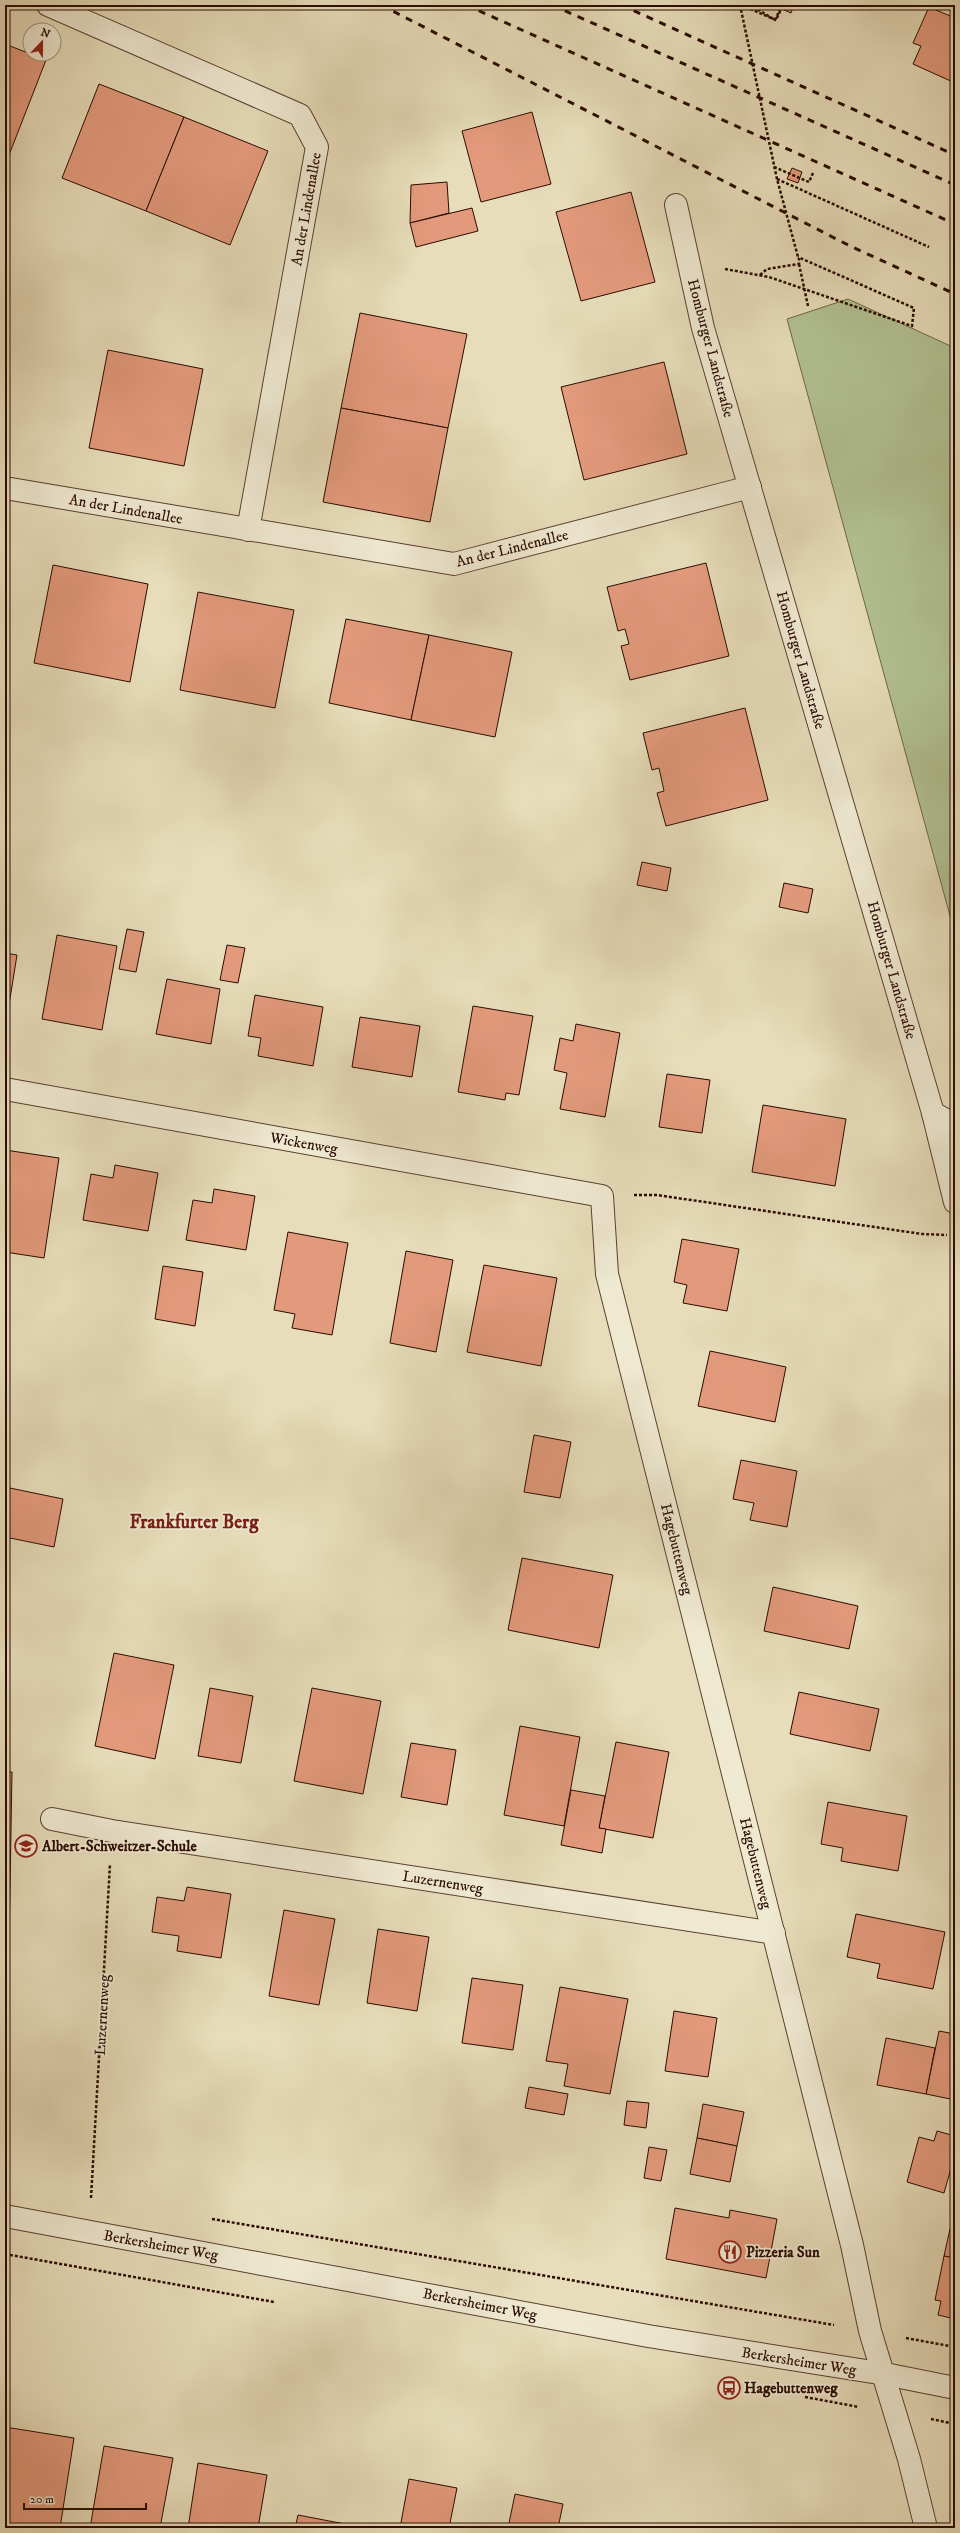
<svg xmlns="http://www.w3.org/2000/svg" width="960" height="2533" font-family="'IM FELL DW Pica',serif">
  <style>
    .green { fill: #b2c292; stroke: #6e6649 }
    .building { fill: #e39a7c; stroke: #2a0b00 }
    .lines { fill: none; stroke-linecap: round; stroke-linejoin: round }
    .minor-casing { stroke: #59402e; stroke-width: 24 }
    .tertiary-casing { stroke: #59402e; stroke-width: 24 }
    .path { stroke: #2a0b00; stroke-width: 2.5; stroke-dasharray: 3 2; stroke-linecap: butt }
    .minor { stroke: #efe9d2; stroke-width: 22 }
    .tertiary { stroke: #efe9d2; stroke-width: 22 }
    .rail { stroke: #2a0b00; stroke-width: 3; stroke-dasharray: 7 7; stroke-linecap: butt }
    .path-bridge { stroke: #2a0b00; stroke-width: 2.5; stroke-dasharray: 3 2; stroke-linecap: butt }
    .labels { text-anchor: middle; stroke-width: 3.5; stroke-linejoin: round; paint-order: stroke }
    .street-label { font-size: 15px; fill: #2a0b00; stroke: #efe9d2 }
    .poi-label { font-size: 15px; font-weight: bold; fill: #2a0b00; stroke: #efe9d2; text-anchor: start }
    .district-label { font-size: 19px; font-weight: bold; fill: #7a1f14; stroke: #efe9d2 }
  </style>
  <rect width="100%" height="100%" fill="#e7ddba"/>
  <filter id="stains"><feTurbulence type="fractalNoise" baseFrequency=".005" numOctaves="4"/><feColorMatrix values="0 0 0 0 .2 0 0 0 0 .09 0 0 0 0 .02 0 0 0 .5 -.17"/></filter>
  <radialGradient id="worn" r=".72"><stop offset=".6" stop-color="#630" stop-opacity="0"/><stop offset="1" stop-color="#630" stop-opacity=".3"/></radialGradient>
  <polygon class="green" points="848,299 955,348 955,934 787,319"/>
  <g class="building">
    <polygon points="773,5 794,5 791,13"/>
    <polygon points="929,7 955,18 955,83 913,64 921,46 913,43"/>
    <polygon points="5,44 46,60 9,155 5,154"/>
    <polygon points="99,84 184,117 146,211 62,178"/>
    <polygon points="532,112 551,184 481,202 462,131"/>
    <polygon points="184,117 268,151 230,245 146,211"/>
    <polygon points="792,168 802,172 798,183 787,179"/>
    <polygon points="447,182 449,213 410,223 411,185"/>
    <polygon points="631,192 655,282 581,301 556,212"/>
    <polygon points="472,208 478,231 416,247 410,223"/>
    <polygon points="360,313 467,334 448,428 341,408"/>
    <polygon points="108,350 203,369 184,466 89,448"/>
    <polygon points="664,362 687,454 584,480 561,387"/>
    <polygon points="341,408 448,428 430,522 323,502"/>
    <polygon points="5,555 9,555 5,576"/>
    <polygon points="706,563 729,656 630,680 621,646 629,644 625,629 618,631 607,587"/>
    <polygon points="53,565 148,584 130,682 34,663"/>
    <polygon points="198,592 294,610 275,708 180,690"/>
    <polygon points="346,619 429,635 411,720 329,703"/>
    <polygon points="429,635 512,652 495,737 411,720"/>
    <polygon points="745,708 768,800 666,826 657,793 664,791 659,768 652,770 643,733"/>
    <polygon points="642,862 671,868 667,891 637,885"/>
    <polygon points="784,883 813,889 808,913 779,907"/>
    <polygon points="127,929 144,932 136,972 119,969"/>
    <polygon points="57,935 117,946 102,1030 42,1019"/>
    <polygon points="227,945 245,948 238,983 220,980"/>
    <polygon points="5,953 17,955 8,1011 5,1010"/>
    <polygon points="167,979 220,989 211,1044 156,1034"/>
    <polygon points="255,995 323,1007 313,1066 258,1056 261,1038 248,1036"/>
    <polygon points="473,1006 533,1016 519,1095 506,1093 505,1100 458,1092"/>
    <polygon points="360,1017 420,1026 412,1077 352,1067"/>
    <polygon points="576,1024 620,1033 605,1117 560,1109 567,1073 554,1070 560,1038 573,1041"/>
    <polygon points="667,1074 710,1080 702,1133 659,1127"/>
    <polygon points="763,1105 846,1119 835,1186 752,1172"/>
    <polygon points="5,1150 59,1158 44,1258 5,1252"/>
    <polygon points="115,1165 158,1173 148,1231 83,1220 91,1174 113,1178"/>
    <polygon points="214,1189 255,1196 246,1250 186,1240 193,1200 212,1203"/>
    <polygon points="288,1232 348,1243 332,1335 292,1328 295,1314 274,1310"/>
    <polygon points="682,1239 739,1249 727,1311 683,1303 687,1285 674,1282"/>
    <polygon points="406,1251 453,1260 436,1352 390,1343"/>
    <polygon points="484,1265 557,1278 541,1366 467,1352"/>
    <polygon points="163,1266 203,1272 195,1326 155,1319"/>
    <polygon points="710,1351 786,1367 775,1422 698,1406"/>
    <polygon points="534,1435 571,1442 560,1498 524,1492"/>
    <polygon points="741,1460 797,1471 787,1527 750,1520 754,1503 733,1499"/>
    <polygon points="5,1487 63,1499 54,1547 5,1537"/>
    <polygon points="522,1558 613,1575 599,1648 508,1630"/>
    <polygon points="773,1587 858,1606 849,1649 764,1631"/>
    <polygon points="114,1653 174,1665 155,1759 95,1746"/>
    <polygon points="210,1688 253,1696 241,1763 198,1756"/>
    <polygon points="312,1688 381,1701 363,1794 294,1781"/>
    <polygon points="799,1692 879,1709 870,1751 790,1734"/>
    <polygon points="520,1726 580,1737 564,1826 504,1815"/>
    <polygon points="616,1742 669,1752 653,1838 599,1828"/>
    <polygon points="411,1743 456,1750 447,1805 401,1797"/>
    <polygon points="5,1772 12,1772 6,2118 5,2118"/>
    <polygon points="571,1790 605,1796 599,1828 606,1829 602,1853 561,1845"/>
    <polygon points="828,1802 907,1816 898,1871 841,1861 843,1848 821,1844"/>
    <polygon points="187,1887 231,1894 221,1958 177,1951 179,1936 152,1932 157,1897 184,1901"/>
    <polygon points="284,1910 335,1919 319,2005 269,1996"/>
    <polygon points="856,1914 945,1932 933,1989 877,1978 880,1964 847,1957"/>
    <polygon points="378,1929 429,1937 417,2011 367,2003"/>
    <polygon points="472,1978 523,1985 513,2050 462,2043"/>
    <polygon points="560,1987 628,1999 610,2094 564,2086 568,2064 546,2061"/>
    <polygon points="674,2011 717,2018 708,2077 665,2071"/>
    <polygon points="939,2031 955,2034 955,2100 926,2094"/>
    <polygon points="886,2038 935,2048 926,2094 877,2085"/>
    <polygon points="529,2087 568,2094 564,2115 525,2108"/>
    <polygon points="627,2101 649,2103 646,2128 624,2125"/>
    <polygon points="703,2104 744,2112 737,2146 697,2138"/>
    <polygon points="937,2131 955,2136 955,2154 944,2193 907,2182 919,2137 934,2141"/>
    <polygon points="697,2138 737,2146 730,2182 690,2174"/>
    <polygon points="649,2147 667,2150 661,2181 644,2178"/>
    <polygon points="675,2208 729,2218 730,2210 777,2219 766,2278 666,2259"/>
    <polygon points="950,2229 955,2230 955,2258 944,2256"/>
    <polygon points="944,2256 955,2258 955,2319 938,2315 941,2301 935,2300"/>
    <polygon points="5,2427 74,2438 60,2528 26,2528 5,2524"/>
    <polygon points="104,2446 173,2458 160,2528 90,2528"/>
    <polygon points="198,2463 267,2475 258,2528 188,2528"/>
    <polygon points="409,2479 457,2488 449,2528 400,2528"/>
    <polygon points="515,2494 563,2504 558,2528 508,2528"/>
    <polygon points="298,2515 345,2524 345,2528 295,2528"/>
  </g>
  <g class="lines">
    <g class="minor-casing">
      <g id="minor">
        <polyline points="48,5 300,115 317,147 248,530"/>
        <polyline points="676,205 703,328 933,1113 955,1202"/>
        <polyline points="5,488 454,564 750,487"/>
        <polyline points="5,1089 602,1196 607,1274 852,2245 870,2331 909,2459 926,2528"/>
        <polyline points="933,1113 955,1125"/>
        <polyline points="52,1819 112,1831 774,1933"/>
      </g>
    </g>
    <g class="tertiary-casing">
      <polyline id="tertiary" points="5,2216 648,2336 885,2374 955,2388"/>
    </g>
    <g class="path">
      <polyline points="758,5 757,9 775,20 782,5"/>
      <polyline points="774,167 809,182 813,173"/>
      <polyline points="777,179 929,247"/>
      <polyline points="725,269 769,277 912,326 914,308 798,257"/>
      <polyline points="760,275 767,269 799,264 799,258"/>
      <polyline points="634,1195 657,1195 922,1234 947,1235"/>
      <polyline points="91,2198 110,1864"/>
      <polyline points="212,2219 834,2325"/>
      <polyline points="5,2254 274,2302"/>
      <polyline points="5,2281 9,2255"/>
      <polyline points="906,2338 955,2347"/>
      <polyline points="805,2397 859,2407"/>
      <polyline points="931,2419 955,2424"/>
    </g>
    <use href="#minor" class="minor"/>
    <use href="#tertiary" class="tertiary"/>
    <g class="rail">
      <polyline points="381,5 850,246 955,294"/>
      <polyline points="466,5 955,224"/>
      <polyline points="552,5 955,185"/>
      <polyline points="621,5 955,155"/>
    </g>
    <g class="path-bridge">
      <polyline points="740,5 777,179 798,257"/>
      <polyline points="741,5 776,20 783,5"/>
      <polyline points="799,264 808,306"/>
    </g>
  </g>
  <defs>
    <g id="school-ring" transform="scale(1.15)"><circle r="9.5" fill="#efe9d2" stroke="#8f2418" stroke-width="1.5"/><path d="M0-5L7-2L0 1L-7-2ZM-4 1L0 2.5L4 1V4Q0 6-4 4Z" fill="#8f2418"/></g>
    <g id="restaurant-ring" transform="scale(1.15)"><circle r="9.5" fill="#efe9d2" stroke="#8f2418" stroke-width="1.5"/><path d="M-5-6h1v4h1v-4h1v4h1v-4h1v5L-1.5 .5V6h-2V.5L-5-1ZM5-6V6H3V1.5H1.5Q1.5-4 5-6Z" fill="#8f2418"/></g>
    <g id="bus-ring" transform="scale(1.15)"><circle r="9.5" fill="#efe9d2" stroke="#8f2418" stroke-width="1.5"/><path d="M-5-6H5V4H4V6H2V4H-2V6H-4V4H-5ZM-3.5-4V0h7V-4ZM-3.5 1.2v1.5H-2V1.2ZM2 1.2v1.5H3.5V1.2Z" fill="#8f2418"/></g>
  </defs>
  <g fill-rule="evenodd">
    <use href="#school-ring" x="26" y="1846"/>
    <use href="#restaurant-ring" x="730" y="2252"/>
    <use href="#bus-ring" x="729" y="2388"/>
  </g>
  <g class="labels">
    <g class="street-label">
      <text transform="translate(306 209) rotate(-80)" y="5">An der Lindenallee</text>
      <text transform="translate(711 348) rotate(75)" y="5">Homburger Landstraße</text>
      <text transform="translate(126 509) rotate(10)" y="5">An der Lindenallee</text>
      <text transform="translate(512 548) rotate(-14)" y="5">An der Lindenallee</text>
      <text transform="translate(801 660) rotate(74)" y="5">Homburger Landstraße</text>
      <text transform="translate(892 970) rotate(74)" y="5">Homburger Landstraße</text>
      <text transform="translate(304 1143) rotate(10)" y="5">Wickenweg</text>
      <text transform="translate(677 1549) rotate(76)" y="5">Hagebuttenweg</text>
      <text transform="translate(756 1863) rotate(76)" y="5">Hagebuttenweg</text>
      <text transform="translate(443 1882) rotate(9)" y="5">Luzernenweg</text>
      <text transform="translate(102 2015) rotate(-87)" y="5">Luzernenweg</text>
      <text transform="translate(161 2245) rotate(10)" y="5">Berkersheimer Weg</text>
      <text transform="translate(480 2304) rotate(11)" y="5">Berkersheimer Weg</text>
      <text transform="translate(799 2361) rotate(9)" y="5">Berkersheimer Weg</text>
    </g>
    <g class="poi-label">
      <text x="42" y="1851">Albert-Schweitzer-Schule</text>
      <text x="746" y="2257">Pizzeria Sun</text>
      <text x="744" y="2393">Hagebuttenweg</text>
    </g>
    <g class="district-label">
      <text x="194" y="1528">Frankfurter Berg</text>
    </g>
  </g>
  <rect width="960" height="2533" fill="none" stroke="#e7ddba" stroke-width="20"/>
  <rect x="6" y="6" width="948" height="2521" fill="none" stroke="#2a0b00" stroke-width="2"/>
  <rect x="10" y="10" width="940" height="2513" fill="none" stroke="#2a0b00"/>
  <g transform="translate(42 42) rotate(22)"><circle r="19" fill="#efe9d2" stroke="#a0907e"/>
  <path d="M0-3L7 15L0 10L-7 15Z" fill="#8f2418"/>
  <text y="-6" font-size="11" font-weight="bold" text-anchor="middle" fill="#2a0b00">N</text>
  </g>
  <path d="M24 2503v6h122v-6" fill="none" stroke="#2a0b00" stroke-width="2"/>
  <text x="30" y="2503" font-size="12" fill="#2a0b00" stroke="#efe9d2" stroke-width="3" paint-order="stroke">20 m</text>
  <rect width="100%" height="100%" filter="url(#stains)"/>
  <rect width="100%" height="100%" fill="url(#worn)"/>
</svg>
